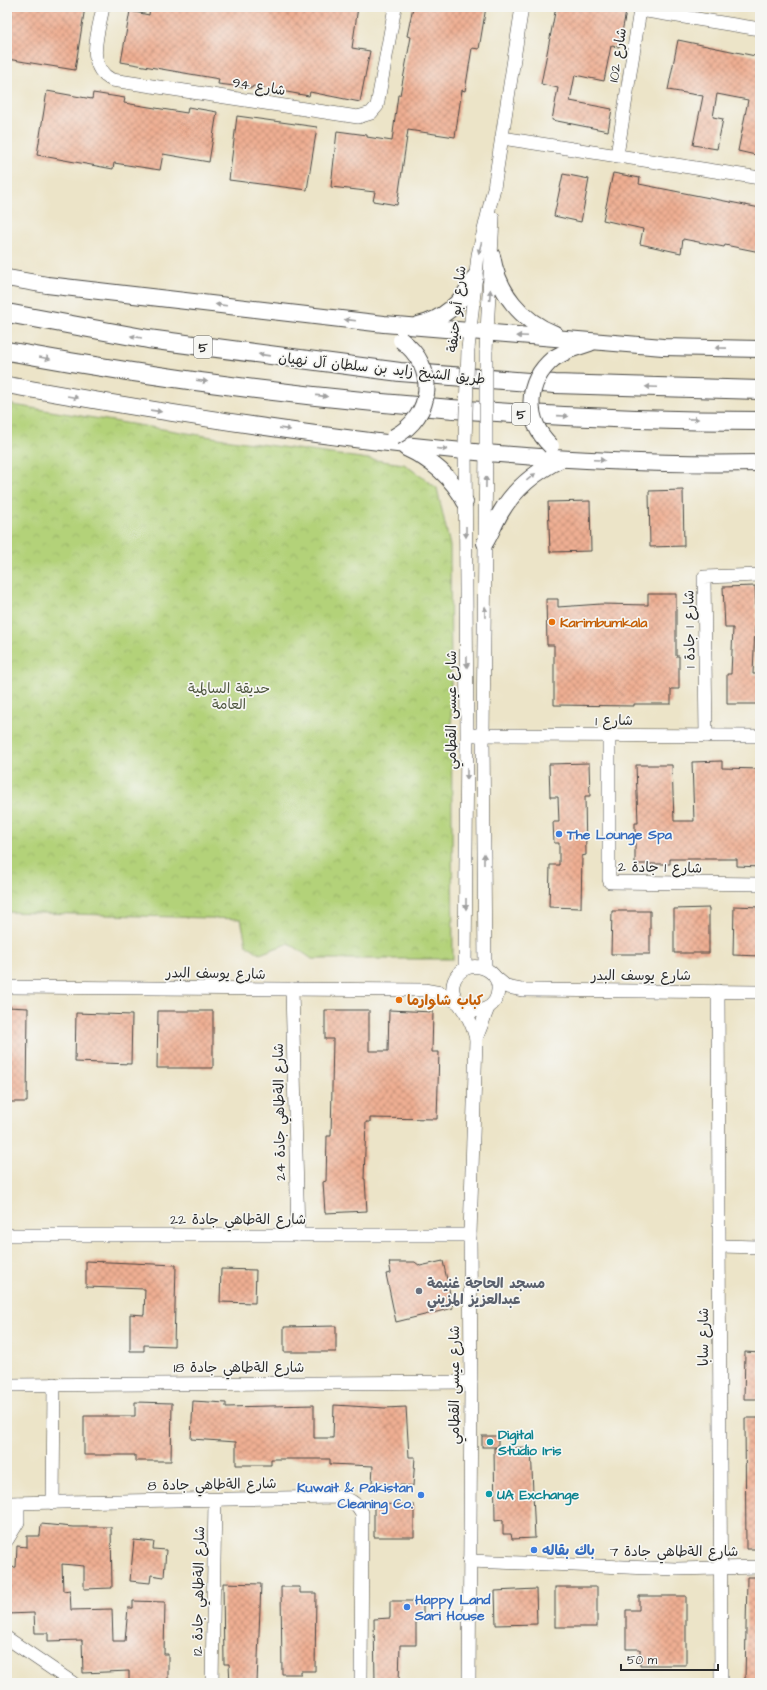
<svg xmlns="http://www.w3.org/2000/svg" width="767" height="1690" font-family="'Architects Daughter','Playpen Sans Arabic',sans-serif">
  <style>
    .park { fill: url(#park-crowns); stroke: #6f7e52 }
    .building { fill: url(#building-cross-hatch) }
    .lines { fill: none; stroke-linecap: round; stroke-linejoin: round }
    .minor-casing { stroke: #484743; stroke-width: 14 }
    .major-casing { stroke: #484743; stroke-width: 18 }
    .highway-casing { stroke: #484743; stroke-width: 20 }
    .minor { stroke: #fff; stroke-width: 13 }
    .major { stroke: #fff; stroke-width: 16 }
    .highway { stroke: #fff; stroke-width: 18 }
    .minor-bridge-casing { stroke: #484743; stroke-width: 14; stroke-linecap: butt }
    .major-bridge-casing { stroke: #484743; stroke-width: 18; stroke-linecap: butt }
    .minor-bridge { stroke: #fff; stroke-width: 13 }
    .major-bridge { stroke: #fff; stroke-width: 16 }
    .oneway { fill: #a0a0a0 }
    .food-dot { fill: #e8710a; stroke: #f6f6f2; stroke-width: 1.5 }
    .shop-dot { fill: #3f7fe0; stroke: #f6f6f2; stroke-width: 1.5 }
    .worship-dot { fill: #6b7280; stroke: #f6f6f2; stroke-width: 1.5 }
    .culture-dot { fill: #0f9aa8; stroke: #f6f6f2; stroke-width: 1.5 }
    .labels { text-anchor: middle; stroke-width: 3.5; stroke-linejoin: round; paint-order: stroke }
    .shield { fill: #f6f6f2; stroke: #686867; stroke-width: 1 }
    .shield-label { font-size: 13px; font-weight: bold; fill: #2b2b2b }
    .street-label { font-size: 14px; fill: #2b2b2b; stroke: #f6f6f2 }
    .food-label { font-size: 14px; font-weight: bold; fill: #c56008; stroke: #f6f6f2; text-anchor: start }
    .park-label { font-size: 14px; fill: #4d553e; stroke: #f6f6f2 }
    .shop-label { font-size: 14px; font-weight: bold; fill: #366cbe; stroke: #f6f6f2; text-anchor: start }
    .worship-label { font-size: 14px; font-weight: bold; fill: #5b616d; stroke: #f6f6f2; text-anchor: start }
    .culture-label { font-size: 14px; font-weight: bold; fill: #0d838f; stroke: #f6f6f2; text-anchor: start }
  </style>
  <defs>
    <pattern id="park-crowns" width="20" height="18" patternUnits="userSpaceOnUse"><rect width="20" height="18" fill="#b3d279"/><path d="M2 6a3 3 0 1 1 6 0M12 15a3 3 0 1 1 6 0" fill="none" stroke="#9ab469"/></pattern>
    <pattern id="building-cross-hatch" width="8" height="8" patternUnits="userSpaceOnUse"><rect width="8" height="8" fill="#efaf93"/><path d="M0 0l8 8M0 8l8-8" fill="none" stroke="#c28f78"/></pattern>
  </defs>
  <rect width="100%" height="100%" fill="#f6f6f2"/>
  <filter id="ink" filterUnits="userSpaceOnUse"><feTurbulence type="fractalNoise" baseFrequency=".025" numOctaves="2"/><feDisplacementMap in="SourceGraphic" scale="8" xChannelSelector="R" yChannelSelector="G"/><feConvolveMatrix kernelMatrix="1 2 1 2 8 2 1 2 1" color-interpolation-filters="sRGB"/></filter>
  <filter id="wash" filterUnits="userSpaceOnUse"><feTurbulence type="fractalNoise" baseFrequency=".012" numOctaves="4" result="noise"/><feDisplacementMap in="SourceGraphic" scale="16" xChannelSelector="R" yChannelSelector="G"/><feGaussianBlur stdDeviation="0.9" result="paint"/><feColorMatrix in="noise" values="0 0 0 0 0 0 0 0 0 0 0 0 0 0 0 0 0 1.4 0 .05"/><feComposite in="paint" operator="in"/></filter>
  <g filter="url(#wash)">
    <rect width="100%" height="100%" fill="#ece4c8"/>
    <polygon class="park" points="7,404 231,440 404,464 437,488 450,546 453,959 312,959 289,943 260,954 246,944 241,919 7,912"/>
    <g id="blocks">
      <g class="building">
        <polygon points="12,7 85,7 75,70 7,59 7,44"/>
        <polygon points="150,7 358,7 352,48 370,51 360,102 310,92 309,96 253,86 252,88 218,84 219,79 121,62 130,11 149,15"/>
        <polygon points="413,7 486,7 479,49 472,48 465,91 462,90 455,137 408,130 397,205 373,201 375,192 331,187 337,131 367,135 367,137 392,141 398,95 400,95 411,37 407,36"/>
        <polygon points="556,7 627,7 619,47 611,46 604,81 575,75 570,101 612,109 608,131 552,120 558,88 541,84"/>
        <polygon points="678,40 760,57 760,156 738,151 748,100 717,94 713,117 723,119 717,149 693,145 703,96 668,90"/>
        <polygon points="47,91 92,99 93,93 125,98 124,103 187,113 188,107 217,112 209,162 163,154 160,170 114,163 113,169 37,155"/>
        <polygon points="237,116 317,127 307,190 229,180"/>
        <polygon points="613,173 640,178 639,184 760,208 760,252 725,245 724,247 683,239 681,253 640,244 643,229 603,220"/>
        <polygon points="563,174 589,179 581,222 554,216"/>
        <polygon points="683,490 684,546 650,547 649,491"/>
        <polygon points="590,501 591,551 550,552 548,502"/>
        <polygon points="755,586 757,627 755,627 753,674 760,674 760,704 727,704 727,674 731,674 733,628 725,628 723,587"/>
        <polygon points="648,594 676,594 676,656 679,656 679,689 671,689 671,704 634,704 634,706 554,705 554,645 547,645 546,599 558,599 558,607 601,604 648,605"/>
        <polygon points="722,761 722,768 760,769 760,867 737,866 737,859 670,859 670,864 635,864 635,823 638,823 636,765 672,765 674,821 694,821 692,762"/>
        <polygon points="589,763 590,796 585,796 586,855 582,856 581,908 549,907 550,865 559,865 559,843 554,843 553,822 559,822 558,797 550,797 549,764"/>
        <polygon points="734,906 760,907 760,956 733,955"/>
        <polygon points="709,908 709,953 674,953 674,909"/>
        <polygon points="612,911 650,911 650,954 611,954"/>
        <polygon points="7,1007 28,1008 27,1102 7,1102"/>
        <polygon points="325,1010 369,1010 369,1051 388,1051 389,1010 433,1012 432,1052 439,1052 437,1119 370,1118 370,1122 366,1122 364,1179 365,1179 367,1211 325,1213 323,1182 326,1181 327,1136 331,1136 333,1039 325,1039"/>
        <polygon points="158,1011 213,1011 213,1068 157,1068"/>
        <polygon points="76,1013 132,1015 131,1064 75,1062"/>
        <polygon points="86,1261 176,1265 174,1346 144,1345 144,1351 130,1351 130,1314 144,1315 145,1289 86,1287"/>
        <polygon points="443,1261 453,1308 396,1322 386,1274 391,1273 389,1262 415,1262 420,1266"/>
        <polygon points="221,1269 256,1270 255,1303 220,1302"/>
        <polygon points="336,1326 336,1352 284,1352 284,1327"/>
        <polygon points="745,1352 760,1353 760,1399 744,1399"/>
        <polygon points="193,1401 226,1403 226,1407 314,1405 314,1438 333,1438 334,1405 385,1408 406,1407 409,1457 415,1457 413,1486 372,1483 373,1466 330,1464 330,1459 271,1459 271,1465 236,1465 236,1442 191,1439"/>
        <polygon points="135,1402 172,1403 171,1461 135,1461 135,1455 84,1455 84,1416 135,1416"/>
        <polygon points="745,1418 760,1418 760,1549 746,1549"/>
        <rect x="482" y="1436" width="16" height="11"/>
        <polygon points="531,1447 535,1538 512,1539 511,1534 503,1534 503,1520 495,1521 494,1448"/>
        <polygon points="374,1504 414,1505 414,1537 374,1537"/>
        <polygon points="41,1524 73,1527 111,1527 112,1588 84,1589 84,1566 62,1564 63,1591 70,1590 71,1610 112,1609 113,1641 125,1641 128,1608 133,1608 133,1601 165,1602 164,1654 168,1654 168,1683 129,1683 129,1671 83,1673 82,1640 48,1641 48,1633 35,1633 34,1613 7,1614 7,1568 16,1567 17,1546 27,1547 27,1536 40,1536"/>
        <polygon points="134,1540 154,1542 153,1549 166,1550 164,1577 151,1575 150,1583 130,1581"/>
        <polygon points="747,1577 760,1577 760,1680 745,1680"/>
        <polygon points="223,1583 261,1584 257,1683 230,1683 229,1664 224,1664"/>
        <polygon points="281,1587 300,1587 300,1593 316,1593 315,1671 301,1671 301,1674 282,1674"/>
        <rect x="555" y="1587" width="42" height="40"/>
        <polygon points="536,1589 537,1624 496,1625 495,1591"/>
        <polygon points="639,1596 686,1596 686,1665 640,1665 640,1649 626,1649 626,1610 639,1610"/>
        <polygon points="390,1601 423,1601 423,1613 416,1613 416,1645 400,1645 399,1683 375,1683 374,1619 390,1618"/>
      </g>
    </g>
  </g>
  <g filter="url(#ink)">
    <use href="#blocks" fill-opacity="0" stroke="#484743" stroke-width="1"/>
    <g class="lines">
      <g class="minor-casing">
        <g id="minor">
          <path d="M103,7C99,31 84,66 112,80L358,117L371,113L377,106L395,7"/>
          <polyline points="502,138 760,178"/>
          <polyline points="617,155 640,10 760,29"/>
          <polyline points="468,349 478,255 494,188 522,7"/>
          <polyline points="486,351 493,218"/>
          <polyline points="465,442 467,735 465,968"/>
          <polyline points="475,735 760,736"/>
          <polyline points="609,736 609,879 610,882 760,884"/>
          <polyline points="706,736 704,577 760,575"/>
          <polyline points="485,968 483,735 486,445"/>
          <polyline points="495,977 507,987 522,990 760,992"/>
          <polyline points="7,987 424,990 441,993 457,1002"/>
          <polyline points="292,989 298,1235"/>
          <polyline points="718,991 721,1683"/>
          <path d="M462,1007C476,1015 497,1010 498,990C500,965 463,957 454,981C449,995 460,1003 466,1014C471,1022 474,1030 476,1039"/>
          <polyline points="7,1235 470,1235"/>
          <polyline points="719,1246 760,1247"/>
          <polyline points="7,1385 471,1382"/>
          <path d="M7,1503L337,1497C349,1498 357,1503 362,1513L361,1683"/>
          <polyline points="53,1503 54,1384"/>
          <polyline points="7,1540 18,1522 18,1503"/>
          <polyline points="469,1561 676,1569 760,1567"/>
          <polyline points="7,1638 73,1683"/>
          <polyline points="212,1683 215,1500"/>
          <polyline points="469,1683 471,1382 470,1235 476,1039 488,1008"/>
        </g>
      </g>
      <g class="major-casing">
        <g id="major">
          <path d="M492,256C498,292 521,321 555,334"/>
          <polyline points="7,278 47,285 384,324 663,347 760,349"/>
          <path d="M418,325C445,319 463,301 475,277"/>
          <polyline points="554,358 569,350 590,343"/>
          <path d="M7,385C255,429 507,468 760,463"/>
          <path d="M406,448C430,459 453,478 465,502"/>
          <path d="M485,543C491,533 495,522 501,512C515,488 537,471 561,459"/>
        </g>
      </g>
      <g class="highway-casing">
        <g id="highway">
          <polyline points="7,313 148,339 400,372 555,384 760,390"/>
          <path d="M7,351C255,396 508,421 760,421"/>
        </g>
      </g>
      <use href="#minor" class="minor"/>
      <use href="#major" class="major"/>
      <use href="#highway" class="highway"/>
      <g class="minor-bridge-casing">
        <g id="minor-bridge">
          <polyline points="465,442 468,349"/>
          <polyline points="486,445 486,351"/>
        </g>
      </g>
      <g class="major-bridge-casing">
        <g id="major-bridge">
          <path d="M394,437C434,415 438,368 401,340"/>
          <path d="M551,446C524,420 525,382 554,358"/>
        </g>
      </g>
      <use href="#minor-bridge" class="minor-bridge"/>
      <use href="#major-bridge" class="major-bridge"/>
    </g>
    <defs><path id="oneway-solid" d="M-6-.8H1V-3.2L6.5 0L1 3.2V.8H-6Z"/></defs>
    <g class="oneway">
      <use href="#oneway-solid" transform="translate(480 248) rotate(104)"/>
      <use href="#oneway-solid" transform="translate(490 295) rotate(-86)"/>
      <use href="#oneway-solid" transform="translate(221 305) rotate(-173)"/>
      <use href="#oneway-solid" transform="translate(350 320) rotate(-173)"/>
      <use href="#oneway-solid" transform="translate(522 336) rotate(-177)"/>
      <use href="#oneway-solid" transform="translate(136 337) rotate(-170)"/>
      <use href="#oneway-solid" transform="translate(721 348) rotate(-179)"/>
      <use href="#oneway-solid" transform="translate(264 355) rotate(-172)"/>
      <use href="#oneway-solid" transform="translate(45 358) rotate(10)"/>
      <use href="#oneway-solid" transform="translate(202 381) rotate(7)"/>
      <use href="#oneway-solid" transform="translate(651 387) rotate(-178)"/>
      <use href="#oneway-solid" transform="translate(322 396) rotate(6)"/>
      <use href="#oneway-solid" transform="translate(73 397) rotate(10)"/>
      <use href="#oneway-solid" transform="translate(156 411) rotate(8)"/>
      <use href="#oneway-solid" transform="translate(563 416) rotate(4)"/>
      <use href="#oneway-solid" transform="translate(693 419) rotate(1)"/>
      <use href="#oneway-solid" transform="translate(285 429) rotate(8)"/>
      <use href="#oneway-solid" transform="translate(442 449) rotate(5)"/>
      <use href="#oneway-solid" transform="translate(599 460) rotate(3)"/>
      <use href="#oneway-solid" transform="translate(531 477) rotate(-39)"/>
      <use href="#oneway-solid" transform="translate(486 482) rotate(-89)"/>
      <use href="#oneway-solid" transform="translate(466 532) rotate(90)"/>
      <use href="#oneway-solid" transform="translate(485 612) rotate(-89)"/>
      <use href="#oneway-solid" transform="translate(467 662) rotate(89)"/>
      <use href="#oneway-solid" transform="translate(467 774) rotate(90)"/>
      <use href="#oneway-solid" transform="translate(484 859) rotate(-90)"/>
      <use href="#oneway-solid" transform="translate(466 904) rotate(90)"/>
    </g>
  </g>
  <g class="food-dot">
    <circle cx="552" cy="622" r="4"/>
    <circle cx="399" cy="1000" r="4"/>
  </g>
  <g class="shop-dot">
    <circle cx="559" cy="834" r="4"/>
    <circle cx="421" cy="1495" r="4"/>
    <circle cx="534" cy="1550" r="4"/>
    <circle cx="407" cy="1607" r="4"/>
  </g>
  <circle class="worship-dot" cx="419" cy="1291" r="4"/>
  <g class="culture-dot">
    <circle cx="490" cy="1442" r="4"/>
    <circle cx="489" cy="1494" r="4"/>
  </g>
  <g class="labels">
    <g class="shield">
      <rect x="194" y="336" width="18" height="22" rx="3"/>
      <rect x="512" y="403" width="18" height="22" rx="3"/>
    </g>
    <g class="shield-label">
      <text x="203" y="352">5</text>
      <text x="521" y="419">5</text>
    </g>
    <g class="street-label">
      <text transform="translate(617 55) rotate(-81)" y="5">شارع 102</text>
      <text transform="translate(259 86) rotate(9)" y="5">شارع 94</text>
      <text transform="translate(456 309) rotate(-84)" y="5">شارع أبو حنيفة</text>
      <text transform="translate(382 368) rotate(6)" y="5">طريق الشيخ زايد بن سلطان آل نهيان</text>
      <text transform="translate(689 629) rotate(-91)" y="5">شارع 1 جادة 1</text>
      <text transform="translate(451 710) rotate(-90)" y="5">شارع عيسى القطامي</text>
      <text x="614" y="725">شارع 1</text>
      <text transform="translate(660 867) rotate(1)" y="5">شارع 1 جادة 2</text>
      <text transform="translate(216 973) rotate(1)" y="5">شارع يوسف البدر</text>
      <text x="641" y="980">شارع يوسف البدر</text>
      <text transform="translate(279 1112) rotate(-91)" y="5">شارع الةطاهي جادة 24</text>
      <text x="238" y="1224">شارع الةطاهي جادة 22</text>
      <text transform="translate(703 1337) rotate(-90)" y="5">شارع سابا</text>
      <text x="239" y="1372">شارع الةطاهي جادة 18</text>
      <text transform="translate(454 1385) rotate(-90)" y="5">شارع عيسى القطامي</text>
      <text transform="translate(212 1484) rotate(-1)" y="5">شارع الةطاهي جادة 8</text>
      <text x="674" y="1556">شارع الةطاهي جادة 7</text>
      <text transform="translate(198 1591) rotate(-89)" y="5">شارع الةطاهي جادة 12</text>
    </g>
    <g class="food-label">
      <text x="560" y="627">Karimbumkala</text>
      <text x="407" y="1005">كباب شاوارما</text>
    </g>
    <g class="park-label">
      <text x="229" y="693">حديقة السالمية<tspan x="229" dy="16">العامة</tspan></text>
    </g>
    <g class="shop-label">
      <text x="567" y="839">The Lounge Spa</text>
      <text x="413" y="1492" text-anchor="end">Kuwait &amp; Pakistan<tspan x="413" dy="16">Cleaning Co.</tspan></text>
      <text x="542" y="1555">باك بقاله</text>
      <text x="415" y="1604">Happy Land<tspan x="415" dy="16">Sari House</tspan></text>
    </g>
    <g class="worship-label">
      <text x="427" y="1288">مسجد الحاجة غنيمة<tspan x="427" dy="16">عبدالعزيز المزيني</tspan></text>
    </g>
    <g class="culture-label">
      <text x="498" y="1439">Digital<tspan x="498" dy="16">Studio Iris</tspan></text>
      <text x="497" y="1499">UA Exchange</text>
    </g>
  </g>
  <rect width="767" height="1690" fill="none" stroke="#f6f6f2" stroke-width="24"/>
  <path d="M621 1664v6h97v-6" fill="none" stroke="#2b2b2b" stroke-width="2"/>
  <text x="627" y="1664" font-size="12" fill="#2b2b2b" stroke="#f6f6f2" stroke-width="3" paint-order="stroke">50 m</text>
</svg>
